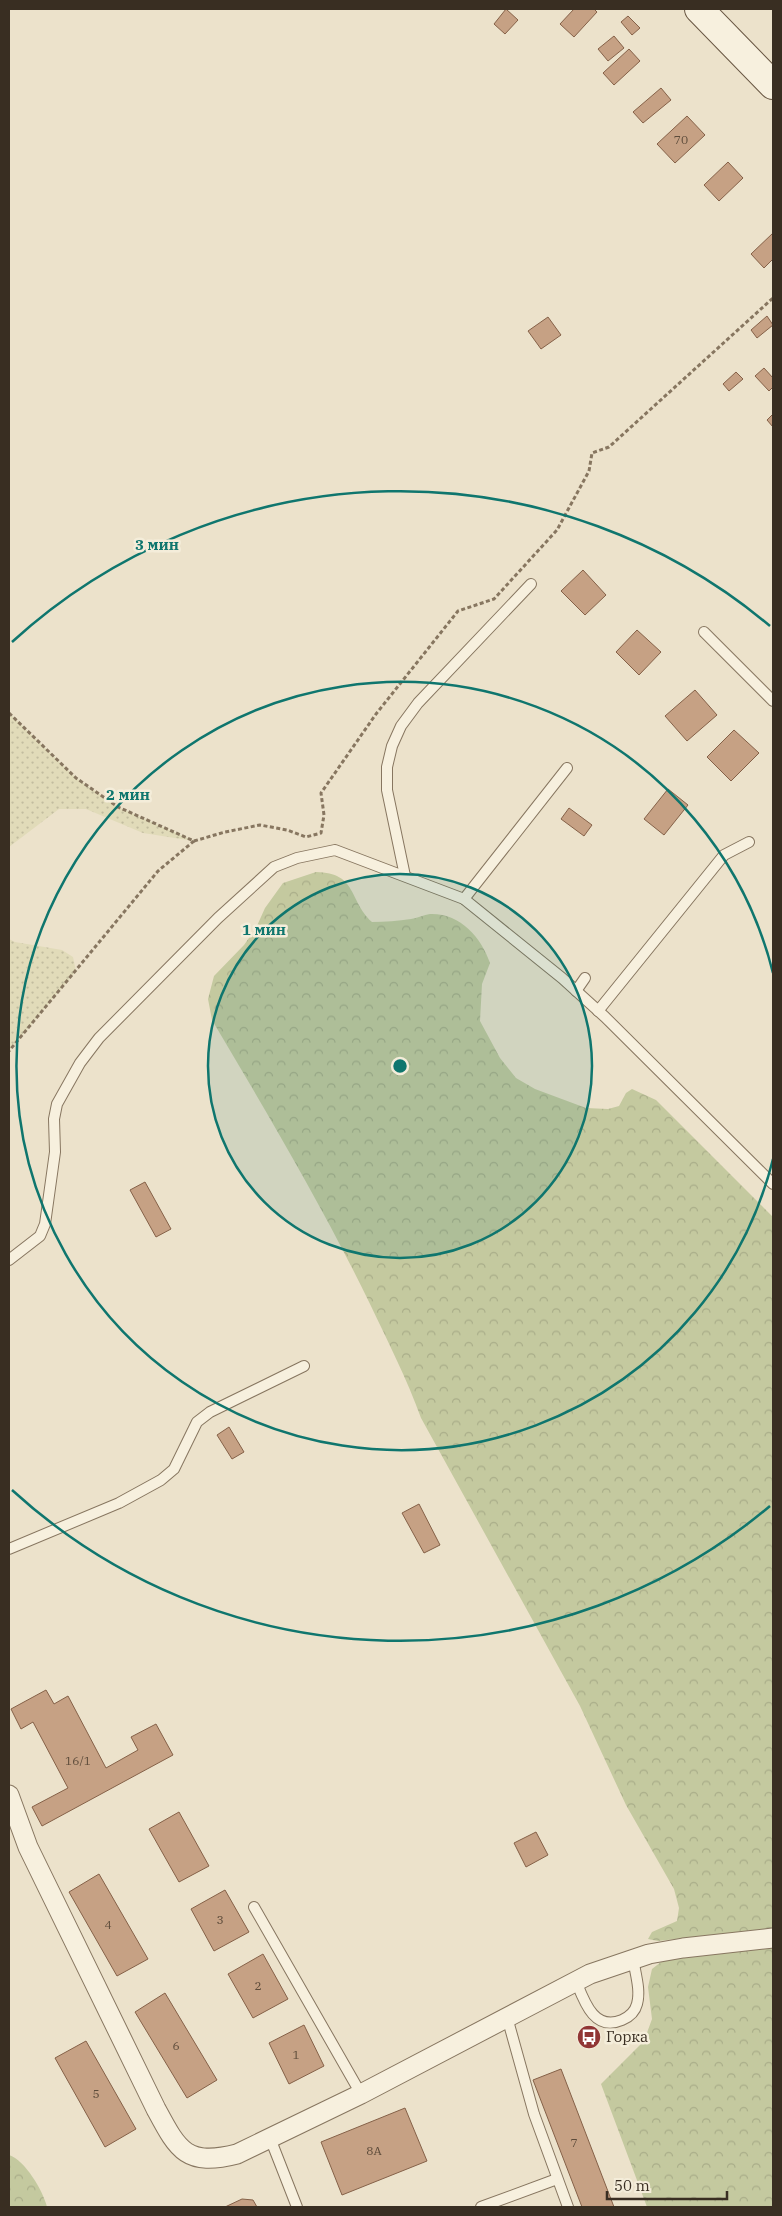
<svg xmlns="http://www.w3.org/2000/svg" width="782" height="2216" font-family="'IBM Plex Serif',serif">
  <style>
    .farmland { fill: url(#farmland-dots) }
    .forest { fill: url(#forest-crowns) }
    .building { fill: #c6a184; stroke: #856148 }
    .lines { fill: none; stroke-linecap: round; stroke-linejoin: round }
    .lane-casing { stroke: #877660; stroke-width: 12 }
    .street-casing { stroke: #877660; stroke-width: 21 }
    .secondary-casing { stroke: #695743; stroke-width: 30 }
    .path { stroke: #877660; stroke-width: 3; stroke-dasharray: 4 2.5; stroke-linecap: butt }
    .lane { stroke: #f7f0de; stroke-width: 10 }
    .street { stroke: #f7f0de; stroke-width: 19 }
    .secondary { stroke: #f7f0de; stroke-width: 28 }
    .ring { fill: none; stroke: #0f766e; stroke-width: 2.5 }
    .labels { text-anchor: middle; stroke-width: 5; stroke-linejoin: round; paint-order: stroke }
    .number-label { font-size: 12px; fill: #5c4b3a }
    .poi-label { font-size: 15px; fill: #392e22; stroke: #f4edda; text-anchor: start }
    .centre { fill: #0f766e; stroke: #f4edda; stroke-width: 2.5 }
    .ring-label { font-size: 15px; text-anchor: middle; font-weight: bold; fill: #0f766e; stroke: #f4edda; stroke-width: 5; stroke-linejoin: round; paint-order: stroke }
  </style>
  <defs>
    <pattern id="farmland-dots" width="8" height="8" patternUnits="userSpaceOnUse" patternTransform="scale(1.25)"><rect width="8" height="8" fill="#e1dbb9"/><path d="M2 2h.1M6 6h.1" fill="none" stroke="#c2bc9f" stroke-width="1.8" stroke-linecap="round"/></pattern>
    <pattern id="forest-crowns" width="20" height="18" patternUnits="userSpaceOnUse" patternTransform="scale(1.25)"><rect width="20" height="18" fill="#c4c99f"/><path d="M2 6a3 3 0 1 1 6 0M12 15a3 3 0 1 1 6 0" fill="none" stroke="#a9ad89"/></pattern>
  </defs>
  <rect width="100%" height="100%" fill="#ece2cb"/>
  <g class="farmland">
    <polygon points="9,713 76,778 118,807 194,841 143,833 86,809 59,809 9,847"/>
    <polygon points="9,939 15,942 62,950 73,957 76,971 9,1051"/>
  </g>
  <g class="forest">
    <path d="M316,872C358,873 348,900 372,922C385,922 398,921 411,919C417,918 424,915 430,914C460,913 481,937 490,963L482,984L480,1021L500,1058L516,1078L535,1089L586,1108L608,1109L619,1106L626,1093L632,1089L656,1100L773,1217V1928L658,1941L648,1939L652,1932L677,1921L679,1908L674,1889L626,1805L580,1706L421,1418C407,1379 388,1342 370,1304C323,1207 267,1113 212,1020L208,999L214,976L244,945L256,928L265,908L283,883Z"/>
    <polygon points="773,1942 773,2207 647,2207 601,2084 644,2041 652,2019 648,1987 652,1969 666,1958"/>
    <path d="M9,2155C25,2160 43,2191 47,2207H9Z"/>
  </g>
  <g class="building">
    <polygon points="506,9 518,20 505,34 494,24"/>
    <polygon points="574,9 594,9 597,12 574,37 560,24"/>
    <polygon points="628,16 640,28 632,35 621,22"/>
    <polygon points="614,36 624,48 608,61 598,49"/>
    <polygon points="629,49 640,61 614,85 603,73"/>
    <polygon points="661,88 671,100 643,123 633,112"/>
    <polygon points="687,116 705,135 675,163 657,144"/>
    <polygon points="728,162 743,178 719,201 704,185"/>
    <polygon points="773,233 773,259 764,268 751,254"/>
    <polygon points="767,316 773,325 757,338 751,330"/>
    <polygon points="548,317 561,335 541,349 528,331"/>
    <polygon points="764,368 773,378 773,387 769,391 755,376"/>
    <polygon points="736,372 743,379 729,391 723,384"/>
    <polygon points="773,414 773,427 767,420"/>
    <polygon points="583,570 606,595 585,615 561,591"/>
    <polygon points="637,630 661,652 639,675 616,652"/>
    <polygon points="695,690 717,715 687,741 665,716"/>
    <polygon points="734,730 759,753 731,781 707,757"/>
    <polygon points="668,789 688,805 664,835 644,819"/>
    <polygon points="569,808 592,825 584,836 561,819"/>
    <polygon points="145,1182 171,1229 156,1237 130,1190"/>
    <polygon points="229,1427 244,1452 232,1459 217,1435"/>
    <polygon points="419,1504 440,1545 424,1553 402,1513"/>
    <polygon points="46,1690 54,1704 68,1696 106,1768 138,1750 131,1737 156,1724 173,1755 42,1826 32,1807 68,1788 33,1722 21,1729 11,1709"/>
    <polygon points="179,1812 209,1866 179,1882 149,1829"/>
    <polygon points="536,1832 548,1855 526,1867 514,1843"/>
    <polygon points="99,1874 148,1959 117,1976 69,1892"/>
    <polygon points="225,1890 249,1932 214,1951 191,1909"/>
    <polygon points="263,1954 288,1999 253,2018 228,1974"/>
    <polygon points="165,1993 217,2080 187,2098 135,2012"/>
    <polygon points="304,2025 324,2066 289,2084 269,2043"/>
    <polygon points="86,2041 136,2129 105,2147 55,2058"/>
    <polygon points="561,2069 614,2207 582,2207 533,2080"/>
    <polygon points="405,2108 427,2161 342,2195 321,2142"/>
    <polygon points="242,2199 253,2200 257,2207 225,2207"/>
  </g>
  <g class="lines">
    <g class="lane-casing">
      <g id="lane">
        <polyline points="704,632 773,701"/>
        <polyline points="405,876 387,790 387,767 392,746 401,726 418,703 531,584"/>
        <polyline points="464,899 567,768"/>
        <polyline points="576,991 585,978"/>
        <polyline points="598,1011 724,855 749,842"/>
        <polyline points="9,1260 40,1236 45,1224 55,1152 54,1119 57,1104 80,1063 99,1038 218,918 274,867 297,858 335,850 464,899 562,978 605,1017 773,1184"/>
        <polyline points="9,1549 119,1503 161,1480 174,1469 197,1422 210,1412 304,1366"/>
        <polyline points="254,1907 361,2094"/>
        <path d="M576,1981C584,2001 594,2032 622,2020C629,2017 635,2012 637,2004C641,1990 635,1973 633,1958"/>
        <polyline points="507,2017 534,2114 568,2207"/>
        <polyline points="270,2138 297,2207"/>
        <polyline points="481,2207 557,2179"/>
      </g>
    </g>
    <g class="street-casing">
      <path id="street" d="M9,1795L28,1847L156,2109C178,2150 186,2167 237,2154L361,2094L590,1974L649,1954L683,1948L773,1938"/>
    </g>
    <g class="secondary-casing">
      <polyline id="secondary" points="699,9 773,85"/>
    </g>
    <g class="path">
      <polyline points="9,713 76,778 118,807 194,841 158,871 9,1051"/>
      <polyline points="194,841 225,832 260,825 287,830 306,837 321,833 324,815 321,793 376,714 458,611 494,599 557,530 589,471 592,453 609,447 773,298"/>
    </g>
    <use href="#lane" class="lane"/>
    <use href="#street" class="street"/>
    <use href="#secondary" class="secondary"/>
  </g>
  <circle cx="400" cy="1066" r="192" fill="#0f766e" fill-opacity=".12"/>
  <g class="ring">
    <circle cx="400" cy="1066" r="192"/>
    <path d="M773 1159A384 384 0 1 1 773 973"/>
    <path d="M770 1506A575 575 0 0 1 12 1490M12 642A575 575 0 0 1 770 626"/>
  </g>
  <defs>
    <g id="bus-disc" transform="scale(1.25)"><circle r="9.5" fill="#913635" stroke="#f4edda"/><path d="M-5-6H5V4H4V6H2V4H-2V6H-4V4H-5ZM-3.5-4V0h7V-4ZM-3.5 1.2v1.5H-2V1.2ZM2 1.2v1.5H3.5V1.2Z" fill="#fff"/></g>
  </defs>
  <g fill-rule="evenodd">
    <use href="#bus-disc" x="589" y="2037"/>
  </g>
  <g class="labels">
    <g class="number-label">
      <text x="681" y="144">70</text>
      <text x="78" y="1765">16/1</text>
      <text x="220" y="1924">3</text>
      <text x="108" y="1929">4</text>
      <text x="258" y="1990">2</text>
      <text x="176" y="2050">6</text>
      <text x="296" y="2059">1</text>
      <text x="96" y="2098">5</text>
      <text x="574" y="2147">7</text>
      <text x="374" y="2155">8А</text>
    </g>
    <g class="poi-label">
      <text x="606" y="2042">Горка</text>
    </g>
  </g>
  <circle cx="400" cy="1066" r="8" class="centre"/>
  <g class="ring-label">
    <text x="157" y="550">3 мин</text>
    <text x="128" y="800">2 мин</text>
    <text x="264" y="935">1 мин</text>
  </g>
  <rect width="782" height="2216" fill="none" stroke="#392e22" stroke-width="20"/>
  <path d="M607 2191v8h120v-8" fill="none" stroke="#392e22" stroke-width="2.5"/>
  <text x="614" y="2191" font-size="15" fill="#392e22" stroke="#f4edda" stroke-width="4" paint-order="stroke">50 m</text>
</svg>
